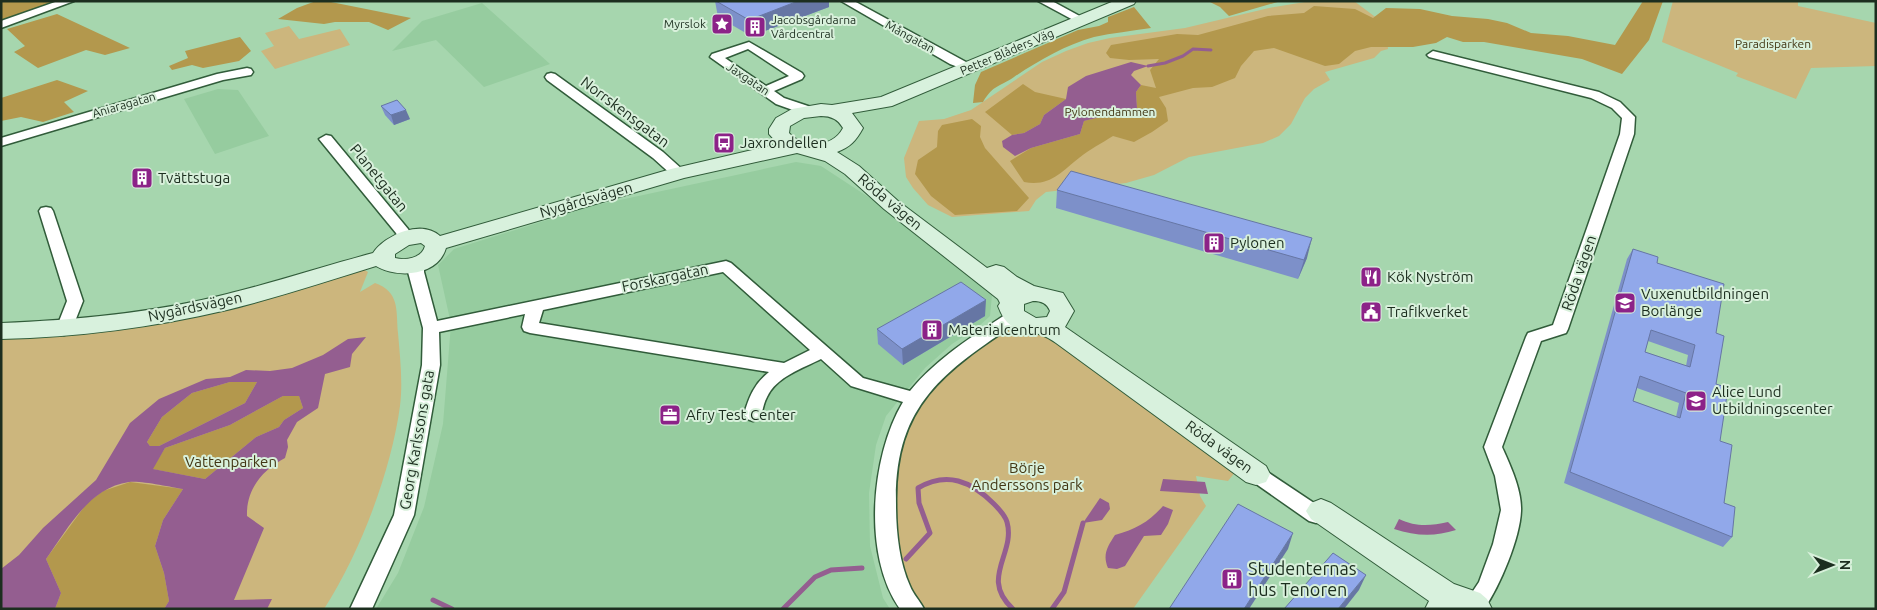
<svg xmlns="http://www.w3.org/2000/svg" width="1877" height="610" font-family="Ubuntu,sans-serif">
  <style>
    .built { fill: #96cc9f }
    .green { fill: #ccb67d }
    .forest { fill: #b3984d }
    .water { fill: #945e90; fill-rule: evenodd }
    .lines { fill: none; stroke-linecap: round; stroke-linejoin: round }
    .stream-far1 { stroke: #945e90; stroke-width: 3 }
    .stream { stroke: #945e90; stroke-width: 5 }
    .street-casing { stroke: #315c3a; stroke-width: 3 }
    .secondary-casing { stroke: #315c3a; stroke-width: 2 }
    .street { fill: #fff; fill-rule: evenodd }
    .secondary { fill: #d8f1dd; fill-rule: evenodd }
    .wall { fill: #7d90c9; fill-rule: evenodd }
    .shaded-wall { fill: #6676a4 }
    .building { fill: #91a8ea; stroke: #6676a4; fill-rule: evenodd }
    .labels { text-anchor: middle; stroke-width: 4; stroke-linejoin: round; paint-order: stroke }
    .far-poi-label { font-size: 12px; fill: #1c2e1f; stroke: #d8f0db; text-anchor: start }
    .far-street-label { font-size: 12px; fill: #1c2e1f; stroke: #d8f0db }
    .far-park-label { font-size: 12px; fill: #423614; stroke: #d8f0db }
    .street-label { font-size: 15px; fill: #1c2e1f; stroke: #d8f0db }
    .poi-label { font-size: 15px; fill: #1c2e1f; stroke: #d8f0db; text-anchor: start }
    .park-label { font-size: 15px; fill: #423614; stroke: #d8f0db }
    .near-poi-label { font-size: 18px; fill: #1c2e1f; stroke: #d8f0db; text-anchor: start }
  </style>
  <rect width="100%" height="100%" fill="#a6d6ae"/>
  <g class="built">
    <polygon points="482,3 550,64 484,87 436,40 392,51 422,21"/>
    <polygon points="218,89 238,90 269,136 215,154 184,99"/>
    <polygon points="796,162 821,166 876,202 985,287 992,295 990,316 978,327 952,344 925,368 886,416 876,445 869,493 870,546 883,598 890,609 376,609 398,573 424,507 443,424 451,324 438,265 454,249 592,206"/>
  </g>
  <g class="green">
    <polygon points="1311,1 1354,1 1386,25 1388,49 1381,51 1374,58 1325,72 1330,80 1314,89 1305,98 1291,124 1279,136 1263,143 1189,157 1154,175 1126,183 1046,192 1036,200 1029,211 952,217 928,205 913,188 906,177 904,158 919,121 944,119 971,110 1042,62 1066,51 1088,43 1110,38 1185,28 1269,8"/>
    <polygon points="1673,1 1798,1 1798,6 1876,23 1876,66 1811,68 1796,99 1736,76 1738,73 1662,42"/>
    <polygon points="289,26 299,39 340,29 350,45 275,69 261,51 274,46 265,33"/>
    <path d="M363,269L368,272L360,292L375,283C400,292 396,310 398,333C400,357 403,382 400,406C391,472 360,553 324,609H1V337L62,335Z"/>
    <polygon points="1014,317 1037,326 1241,465 1228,481 1196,476 1200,496 1206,506 1133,609 913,609 885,491 914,399"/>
  </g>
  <g class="forest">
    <polygon points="1,1 55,1 1,22"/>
    <polygon points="316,1 326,1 411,18 388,30 369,22 335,22 324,24 278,19 297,8"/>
    <polygon points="1208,1 1281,1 1229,16 1220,7"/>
    <path d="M1643,1H1663L1649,40L1622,74L1582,59L1484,42H1463L1447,37L1436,43L1413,47H1371L1355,51L1339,64L1325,66L1274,48L1254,51L1241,66L1235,78L1212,87L1193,88L1159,97L1166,108L1168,121L1152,132L1134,142L1113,136C1102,143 1090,149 1079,158C1061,172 1050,187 1024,182L1010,161L1031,148L1080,134L1084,121L1137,108L1136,92L1141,85L1156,88L1150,70L1159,59L1129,60L1110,58L1106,53L1111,45L1177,34L1198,35L1268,16L1304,13L1314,6L1355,9L1373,18L1386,8L1420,9L1452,16L1488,19L1507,23L1531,33L1568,36L1615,45Z"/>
    <path d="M1134,7L1151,28C1132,31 1112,33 1094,37C1065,45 1038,61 1014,77C998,88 994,84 983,102L973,103L975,85L981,72L1078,30L1099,26L1108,22V17Z"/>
    <polygon points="57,14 130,48 105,55 86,50 38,68 14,52 25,46 7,29"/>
    <polygon points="240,37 251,51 239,61 203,68 192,65 172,70 169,66 188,58 185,51"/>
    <polygon points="57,80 88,91 64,102 74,112 43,122 21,117 1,121 1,98"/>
    <polygon points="1023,84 1035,92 1066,99 1044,115 1040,124 1024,133 1012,135 985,112"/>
    <polygon points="972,119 981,126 980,137 985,148 1029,198 1017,211 955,215 931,196 915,174 918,160 937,147 938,131 942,125"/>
    <polygon points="230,382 257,382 245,403 159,446 150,446 147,442 162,417 192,393"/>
    <polygon points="283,396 299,396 303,408 284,420 279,427 256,437 205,479 152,469 165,448 230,425"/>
    <polygon points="130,482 183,489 163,520 155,546 164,573 169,601 164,609 55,609 61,593 46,559 87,503 103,491"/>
  </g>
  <g class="water">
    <polygon points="1131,62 1148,66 1134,71 1131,75 1141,85 1136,92 1137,108 1084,121 1080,134 1031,148 1015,156 1003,147 1002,141 1012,135 1024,133 1040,124 1044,115 1066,99 1068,87 1086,76"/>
    <path d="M366,337L352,354L350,367L325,374L318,408L297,422L287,440L288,447L285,458C262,470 246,490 247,516L264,528L234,600L272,599L267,609H164L169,601L164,573L155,546L163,520L183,489C171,487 139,480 129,482C88,488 68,529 46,559L61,593L55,609H1V569L19,555L43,528L96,480L130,423L159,399L206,379L230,377L246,370L270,371L292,368L323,355L348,339ZM230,382H257L245,403L159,446H150L147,442L162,417L192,393ZM283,396H299L303,408L284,420L279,427L256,437L205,479L153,469L165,448L230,425Z"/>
    <polygon points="1163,479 1205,482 1208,494 1160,491"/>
    <polygon points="1100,498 1109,503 1110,509 1102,520 1083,523"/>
    <path d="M1163,506L1173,510L1168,524L1161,535L1144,536L1125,566L1117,569L1108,568C1102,554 1108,546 1115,535C1136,529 1149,522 1163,506Z"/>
    <path d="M1399,519C1416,527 1430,526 1448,522L1456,530C1434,537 1416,536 1394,529Z"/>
  </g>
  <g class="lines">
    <polyline class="stream-far1" points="1148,66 1165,63 1183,56 1193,49 1211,50"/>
    <g class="stream">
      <path d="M906,559L930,533L919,503L918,488C947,471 971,481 994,504C999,509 1005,515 1007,522C1016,554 979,578 1013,609"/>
      <polyline points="433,600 452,609"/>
      <polyline points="783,609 815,577 831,570 862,568"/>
      <polyline points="1052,609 1064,592 1083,523"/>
    </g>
    <g class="street-casing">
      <g id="street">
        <polygon points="58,1 74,1 1,28 1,21"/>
        <polygon points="841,1 854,1 977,68 971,72 950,64"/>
        <polygon points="1038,1 1052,1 1087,20 1081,23 1077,22"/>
        <path d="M749,42L802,73L804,76L802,79L774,91L784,98L814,108L815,111L814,114H804L776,104L710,57L712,54ZM748,49L789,76L766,86L725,58Z"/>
        <path d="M1433,51L1599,92L1620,102L1635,117L1634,134L1568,329L1566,333L1541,341L1502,447C1510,465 1522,490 1521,511C1520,538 1500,586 1484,609H1464L1463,606L1479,582L1493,544L1501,510L1495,476L1484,447L1526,337L1528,333L1553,325L1620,134L1622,118L1612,108L1591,98L1429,57L1427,55Z"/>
        <polygon points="247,68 251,69 253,72 251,75 223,80 1,146 1,138 217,74"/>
        <polygon points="551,73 555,74 663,152 683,170 685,173 683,176 673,176 653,158 547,80 545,77 547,74"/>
        <polygon points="326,135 331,136 408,229 413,238 410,241 400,241 396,233 319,139"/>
        <polygon points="46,207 51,208 53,211 83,301 72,329 70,333 64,335 58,333 56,329 67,301 39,211 41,208"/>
        <path d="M416,259L421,261L424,264V272L437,321L726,261L731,263L863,378L910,391C937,358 973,336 1008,313L1014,312L1020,313L1022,317L1020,321C944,371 894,405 896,504C896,531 899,562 910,586C913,594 920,601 924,609H900C862,555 871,456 903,402L851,386L821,359C803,368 776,377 767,397C763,404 763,412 759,419L753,421L747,419L744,414C749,397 754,384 769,372L530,333L524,331L522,327L525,314L439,332L440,365L414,515L372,609H350L394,515L422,365L423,328L408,272V264L411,261ZM723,272L810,350L784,363L539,323L543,310Z"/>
        <polygon points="1256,467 1263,469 1323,509 1326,515 1323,521 1316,523 1309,521 1249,479 1246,474 1249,469"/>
      </g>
    </g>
    <g class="secondary-casing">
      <g id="secondary">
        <path d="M1114,1H1136L1134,4L892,106L852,113L863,128C856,141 850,147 837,152L859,166L898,201L987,268L996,265L1004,267L1017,277L1034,286L1063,293L1074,311L1065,327L1266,466L1270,474L1266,482L1256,485L1246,482L1056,343C1052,340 1047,337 1042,335C1021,328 1008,333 998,306L1000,303L998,299L884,209L845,174L825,161L797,153L684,178L446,248C438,276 398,279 376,266C327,281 277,298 227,310C151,328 79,337 1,339V323C77,320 153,313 227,294C276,282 324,266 373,253C385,235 421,219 440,236L671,169L778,144L769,134V129L776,118L792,109L821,104L832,105L881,97ZM821,116C831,116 838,119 843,128C833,148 803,149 789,133L790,126L804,118ZM421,243L425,246C422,258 406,261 395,258V254L409,245ZM1033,301C1041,301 1047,303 1050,311L1047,317L1036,318L1024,311V304Z"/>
        <polygon points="1321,499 1331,503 1454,584 1480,593 1487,599 1492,609 1425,609 1429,601 1311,519 1306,511 1311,503"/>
      </g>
    </g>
    <use href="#street" class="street"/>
    <use href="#secondary" class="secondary"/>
  </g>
  <g class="wall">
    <polygon points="715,1 829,7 751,36 718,17"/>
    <polygon points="381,106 410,119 394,125 385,115"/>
    <polygon points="1057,190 1307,258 1298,279 1056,208"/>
    <path d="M1633,249L1657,263L1716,333V384L1724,503L1732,537L1723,547L1564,483L1627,259ZM1648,341L1688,355L1686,366L1645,352ZM1637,388L1679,403L1676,417L1633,401Z"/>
    <polygon points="985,316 903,365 878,344 877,329"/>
  </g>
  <g class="shaded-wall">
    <polygon points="798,1 829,1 829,7 751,36 749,20"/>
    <polygon points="406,110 410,119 394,125 391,115"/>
    <polygon points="1312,238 1307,258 1298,279 1304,260"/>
    <polygon points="986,300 985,316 903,365 902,349"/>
    <polygon points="1293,533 1288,549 1249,609 1244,609"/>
    <polygon points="1366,575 1359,590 1344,609 1338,609"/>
  </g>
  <g class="building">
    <polygon points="716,1 798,1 749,20"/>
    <polygon points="397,100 406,110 391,115 381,106"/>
    <polygon points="1071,171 1312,238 1304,260 1057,190"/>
    <path d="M1633,249L1658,257L1657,263L1724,284L1716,333L1724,336L1716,384L1728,388L1720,441L1732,445L1724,503L1735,507L1732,537L1570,472ZM1651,330L1695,345L1690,367L1645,352ZM1640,376L1686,393L1680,418L1633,401Z"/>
    <polygon points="961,282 986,300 902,349 877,329"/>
    <polygon points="1238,504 1293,533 1244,609 1169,609"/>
    <polygon points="1333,553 1366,575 1338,609 1284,609"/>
  </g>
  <defs>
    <g id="sight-square" transform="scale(1.125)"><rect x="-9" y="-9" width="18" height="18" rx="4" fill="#8c2288" stroke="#d8f0db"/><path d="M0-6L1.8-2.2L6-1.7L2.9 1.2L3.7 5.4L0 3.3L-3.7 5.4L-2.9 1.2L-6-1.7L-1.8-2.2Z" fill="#fff"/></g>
    <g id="building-square" transform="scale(1.125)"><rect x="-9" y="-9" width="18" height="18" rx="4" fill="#8c2288" stroke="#d8f0db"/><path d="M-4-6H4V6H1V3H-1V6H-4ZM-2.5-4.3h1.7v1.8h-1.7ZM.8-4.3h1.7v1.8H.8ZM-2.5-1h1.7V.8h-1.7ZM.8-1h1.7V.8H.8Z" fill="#fff"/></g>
    <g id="bus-square" transform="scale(1.125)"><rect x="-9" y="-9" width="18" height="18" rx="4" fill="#8c2288" stroke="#d8f0db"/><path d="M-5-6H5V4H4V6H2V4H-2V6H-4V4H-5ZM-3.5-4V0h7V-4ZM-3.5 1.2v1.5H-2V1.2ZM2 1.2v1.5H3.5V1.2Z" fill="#fff"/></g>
    <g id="restaurant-square" transform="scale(1.125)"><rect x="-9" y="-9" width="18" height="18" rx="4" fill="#8c2288" stroke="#d8f0db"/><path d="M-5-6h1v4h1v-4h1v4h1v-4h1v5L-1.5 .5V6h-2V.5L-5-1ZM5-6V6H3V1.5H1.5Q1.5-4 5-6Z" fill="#fff"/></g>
    <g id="school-square" transform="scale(1.125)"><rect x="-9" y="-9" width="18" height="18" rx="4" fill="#8c2288" stroke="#d8f0db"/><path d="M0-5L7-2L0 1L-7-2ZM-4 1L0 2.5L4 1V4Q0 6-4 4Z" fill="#fff"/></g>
    <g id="civic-square" transform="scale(1.125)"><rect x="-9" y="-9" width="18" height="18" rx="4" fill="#8c2288" stroke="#d8f0db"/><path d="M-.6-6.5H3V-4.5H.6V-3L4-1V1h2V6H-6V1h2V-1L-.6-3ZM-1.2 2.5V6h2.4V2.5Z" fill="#fff"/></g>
    <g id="office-square" transform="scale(1.125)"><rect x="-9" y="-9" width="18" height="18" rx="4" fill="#8c2288" stroke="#d8f0db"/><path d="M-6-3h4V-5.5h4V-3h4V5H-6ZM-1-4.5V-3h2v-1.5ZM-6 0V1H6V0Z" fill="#fff"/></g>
  </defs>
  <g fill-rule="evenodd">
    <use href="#sight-square" x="722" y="24"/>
    <use href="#building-square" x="755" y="27"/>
    <use href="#bus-square" x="724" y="143"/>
    <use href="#building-square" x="142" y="178"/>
    <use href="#building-square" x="1214" y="243"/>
    <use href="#restaurant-square" x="1371" y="277"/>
    <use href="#school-square" x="1625" y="303"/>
    <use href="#civic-square" x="1371" y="312"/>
    <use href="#building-square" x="932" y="330"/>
    <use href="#school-square" x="1696" y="401"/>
    <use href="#office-square" x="670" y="415"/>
    <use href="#building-square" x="1232" y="579"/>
  </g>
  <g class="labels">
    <g class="far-poi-label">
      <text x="771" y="24">Jacobsgårdarna<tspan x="771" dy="14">Vårdcentral</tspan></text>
      <text x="706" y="28" text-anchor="end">Myrslok</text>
    </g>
    <g class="far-street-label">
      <text transform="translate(910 37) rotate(29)" y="4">Mångatan</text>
      <text transform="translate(1007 52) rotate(-23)" y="4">Petter Blåders Väg</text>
      <text transform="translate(748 79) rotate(34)" y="4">Jaxgatan</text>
      <text transform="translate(124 105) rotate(-16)" y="4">Aniaragatan</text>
    </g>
    <g class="far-park-label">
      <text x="1773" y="48">Paradisparken</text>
      <text x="1110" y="116">Pylonendammen</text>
    </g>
    <g class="street-label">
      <text transform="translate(625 112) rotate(37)" y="5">Norrskensgatan</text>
      <text transform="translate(379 178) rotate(51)" y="5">Planetgatan</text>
      <text transform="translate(586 200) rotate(-16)" y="5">Nygårdsvägen</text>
      <text transform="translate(890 202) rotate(40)" y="5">Röda vägen</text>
      <text transform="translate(1579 273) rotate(-71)" y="5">Röda vägen</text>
      <text transform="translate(665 278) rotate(-12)" y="5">Forskargatan</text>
      <text transform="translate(195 307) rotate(-12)" y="5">Nygårdsvägen</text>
      <text transform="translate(417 440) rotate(-80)" y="5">Georg Karlssons gata</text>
      <text transform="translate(1219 447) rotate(36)" y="5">Röda vägen</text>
    </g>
    <g class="poi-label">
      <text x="740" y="148">Jaxrondellen</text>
      <text x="158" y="183">Tvättstuga</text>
      <text x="1230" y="248">Pylonen</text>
      <text x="1387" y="282">Kök Nyström</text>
      <text x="1641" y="299">Vuxenutbildningen<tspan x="1641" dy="17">Borlänge</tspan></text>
      <text x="1387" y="317">Trafikverket</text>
      <text x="948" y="335">Materialcentrum</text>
      <text x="1712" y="397">Alice Lund<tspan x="1712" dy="17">Utbildningscenter</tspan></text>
      <text x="686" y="420">Afry Test Center</text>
    </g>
    <g class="park-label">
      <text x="231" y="467">Vattenparken</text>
      <text x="1027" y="473">Börje<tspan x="1027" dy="17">Anderssons park</tspan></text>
    </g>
    <g class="near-poi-label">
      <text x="1248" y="575">Studenternas<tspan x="1248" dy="21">hus Tenoren</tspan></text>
    </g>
  </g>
  <rect width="1877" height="610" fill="none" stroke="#1c2e1f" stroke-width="5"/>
  <g transform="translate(1832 565) rotate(90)" stroke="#d8f0db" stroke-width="4" paint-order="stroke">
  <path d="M0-4L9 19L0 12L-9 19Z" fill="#1c2e1f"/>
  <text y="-8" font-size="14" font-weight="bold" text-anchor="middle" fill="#1c2e1f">N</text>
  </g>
</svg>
